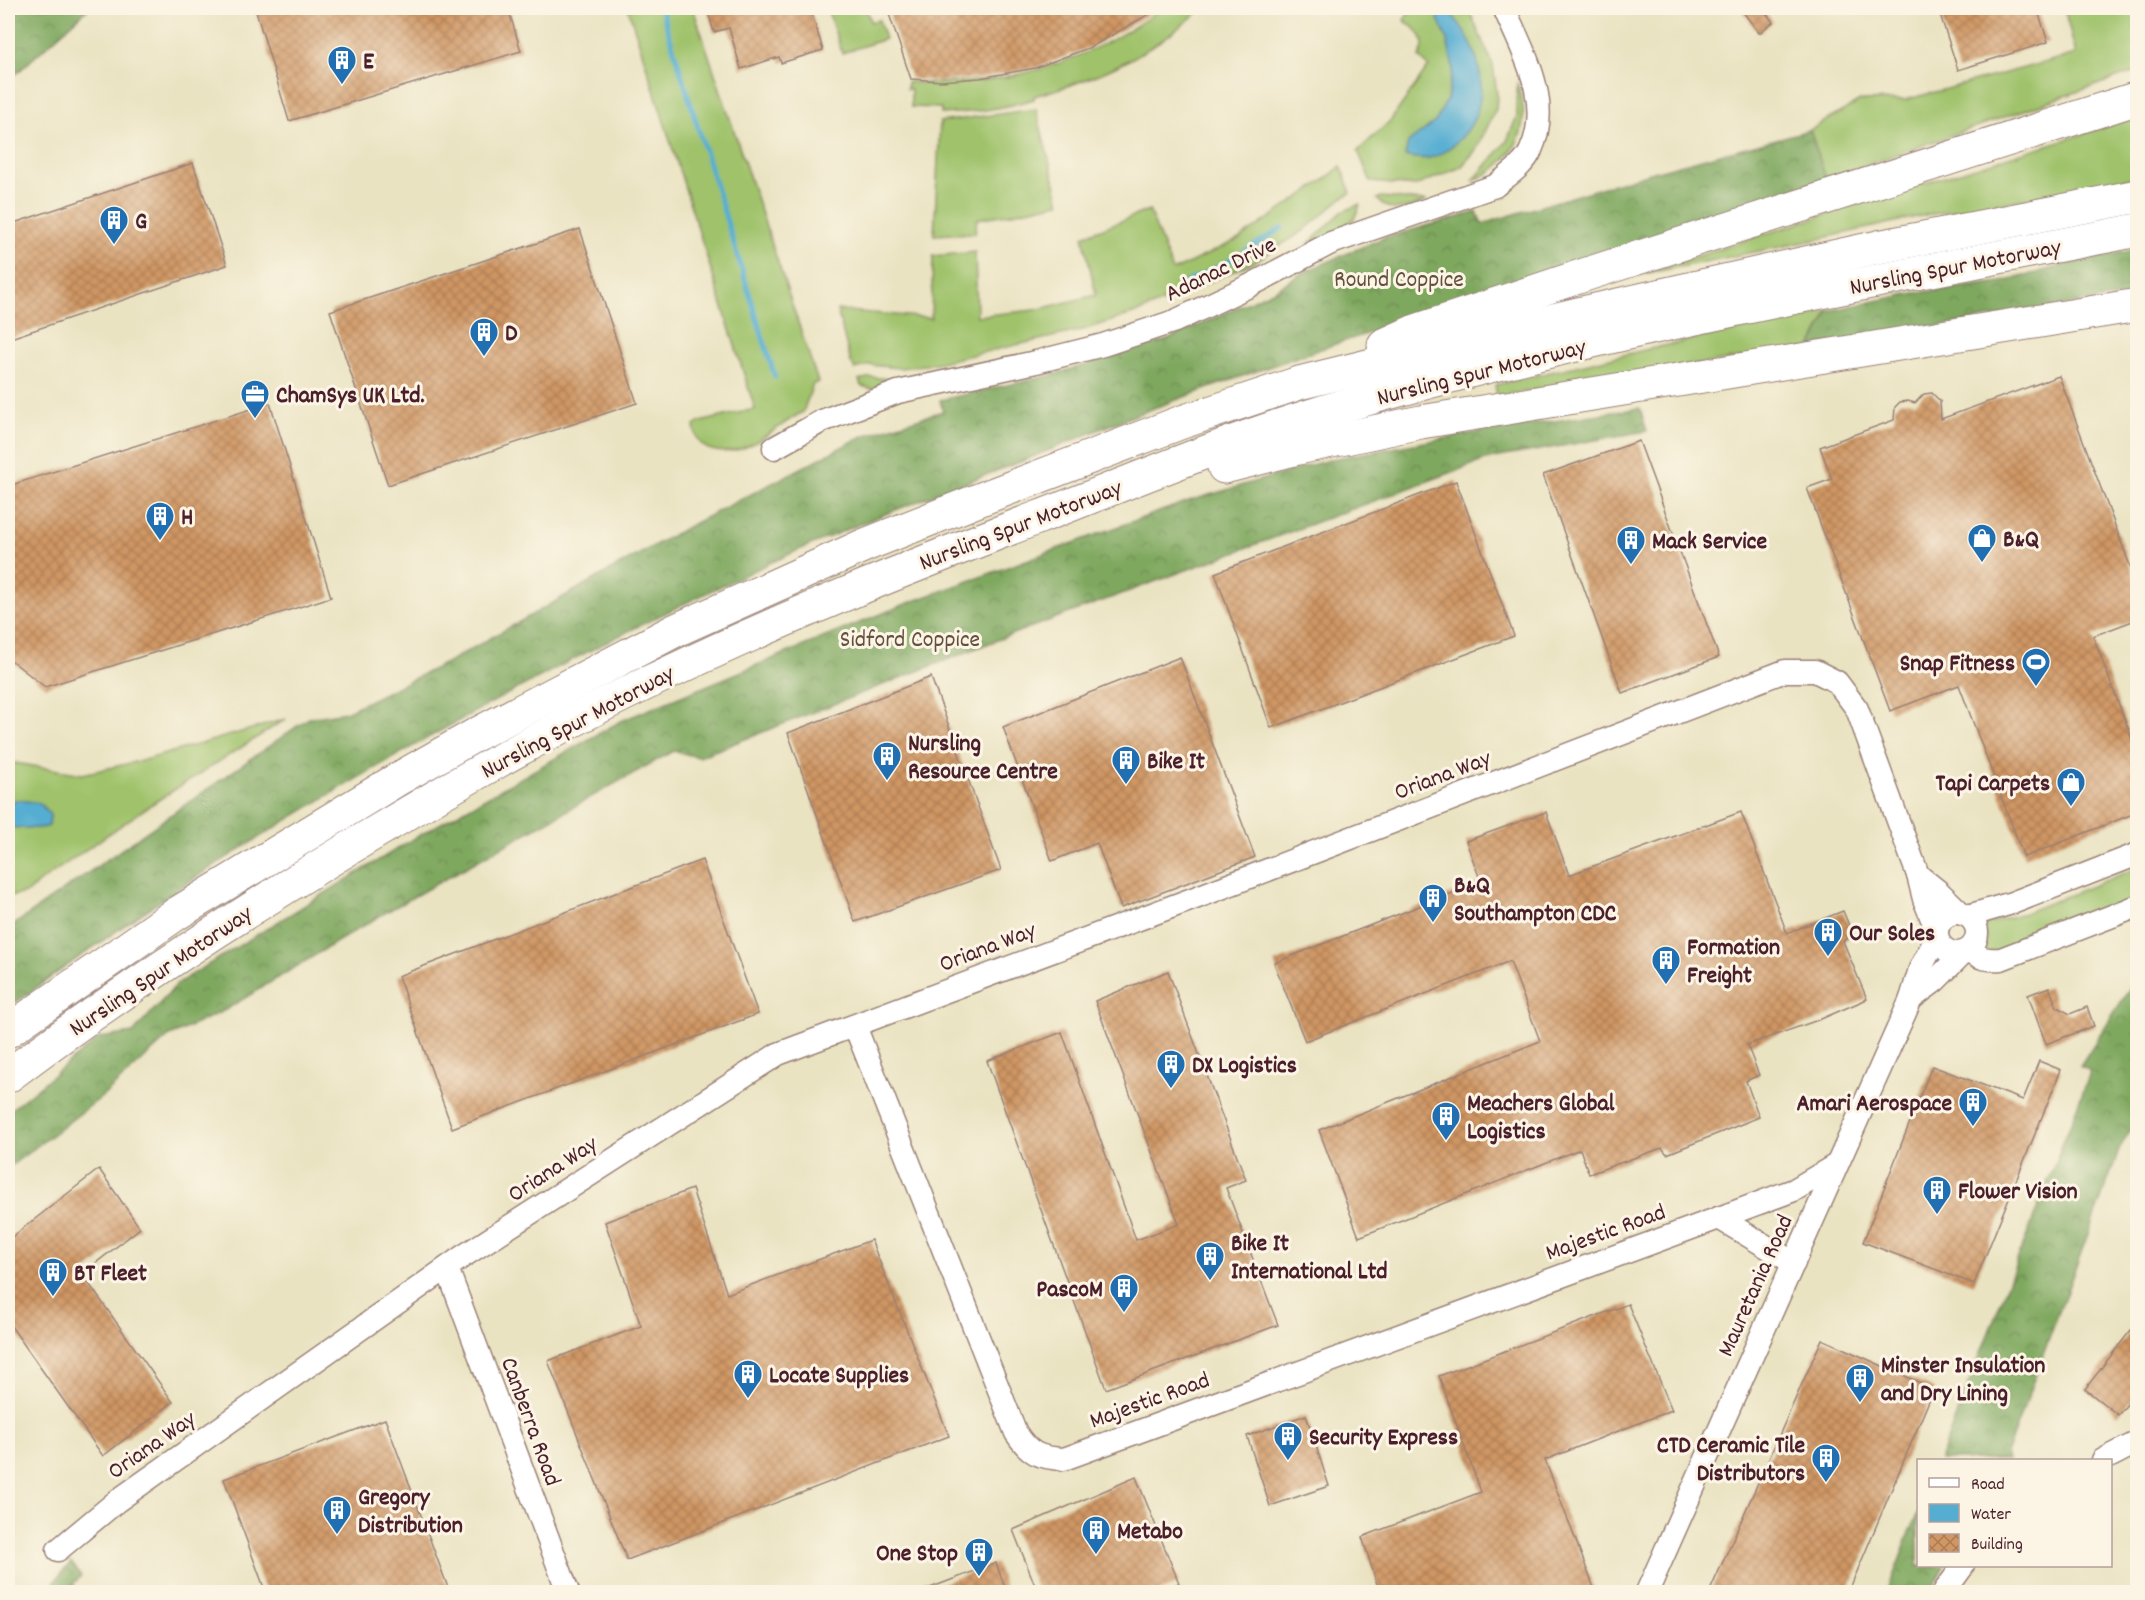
<svg xmlns="http://www.w3.org/2000/svg" width="2145" height="1600" font-family="Dekko,sans-serif">
  <style>
    .grass { fill: #9fc26b; stroke: #74704b; stroke-width: 1.5 }
    .forest { fill: url(#forest-crowns); stroke: #646445; stroke-width: 1.5 }
    .water { fill: #55add2; stroke: #50667e; stroke-width: 1.5 }
    .lines { fill: none; stroke-linecap: round; stroke-linejoin: round }
    .stream { stroke: #55add2; stroke-width: 5 }
    .building { fill: url(#building-cross-hatch) }
    .minor-casing { stroke: #9a8176; stroke-width: 25 }
    .highway-casing { stroke: #9a8176; stroke-width: 35 }
    .minor { stroke: #fff; stroke-width: 22 }
    .highway { stroke: #fff; stroke-width: 33 }
    .labels { text-anchor: middle; stroke-width: 6; stroke-linejoin: round; paint-order: stroke }
    .poi-label { font-size: 24px; font-weight: bold; fill: #4a1f2b; stroke: #fcf5e5; text-anchor: start }
    .street-label { font-size: 24px; fill: #4a1f2b; stroke: #fcf5e5 }
    .park-label { font-size: 24px; fill: #64503e; stroke: #fcf5e5 }
  </style>
  <defs>
    <pattern id="forest-crowns" width="20" height="18" patternUnits="userSpaceOnUse" patternTransform="scale(1.5)"><rect width="20" height="18" fill="#7fa85f"/><path d="M2 6a3 3 0 1 1 6 0M12 15a3 3 0 1 1 6 0" fill="none" stroke="#6a884f"/></pattern>
    <pattern id="building-cross-hatch" width="8" height="8" patternUnits="userSpaceOnUse" patternTransform="scale(1.5)"><rect width="8" height="8" fill="#d09764"/><path d="M0 0l8 8M0 8l8-8" fill="none" stroke="#ab7b53"/></pattern>
  </defs>
  <rect width="100%" height="100%" fill="#fcf5e5"/>
  <filter id="ink" filterUnits="userSpaceOnUse"><feTurbulence type="fractalNoise" baseFrequency=".0167" numOctaves="2"/><feDisplacementMap in="SourceGraphic" scale="12" xChannelSelector="R" yChannelSelector="G"/><feConvolveMatrix kernelMatrix="1 2 1 2 8 2 1 2 1" color-interpolation-filters="sRGB"/></filter>
  <filter id="wash" filterUnits="userSpaceOnUse"><feTurbulence type="fractalNoise" baseFrequency=".008" numOctaves="4" result="noise"/><feDisplacementMap in="SourceGraphic" scale="24" xChannelSelector="R" yChannelSelector="G"/><feGaussianBlur stdDeviation="1.35" result="paint"/><feColorMatrix in="noise" values="0 0 0 0 0 0 0 0 0 0 0 0 0 0 0 0 0 1.4 0 .05"/><feComposite in="paint" operator="in"/></filter>
  <g filter="url(#wash)">
    <rect width="100%" height="100%" fill="#eae3c2"/>
    <g class="grass">
      <path d="M628,8H693L818,382L813,384L803,412C776,425 749,457 716,451C701,449 696,439 694,426L700,422L755,409Z"/>
      <polygon points="827,8 866,8 871,22 879,20 885,39 842,53"/>
      <path d="M1162,8H1203C1148,55 1104,77 1034,96V99C1005,108 971,113 941,114V108L911,107V89H907V82C1004,88 1084,65 1162,8Z"/>
      <path d="M1412,8H1468L1493,65L1497,95L1496,109L1476,150L1461,167L1415,186L1371,182L1358,151L1391,120L1429,66L1419,57C1430,39 1417,30 1404,20Z"/>
      <polygon points="2064,8 2137,8 2137,71 1826,179 1810,130 1860,101 1905,100 2076,54"/>
      <path d="M1517,82C1519,91 1523,100 1523,109C1526,143 1502,169 1473,181L1507,141L1517,116Z"/>
      <polygon points="1036,109 1060,203 1007,214 977,219 975,233 934,235 940,122"/>
      <polygon points="2137,117 2137,177 2015,201 1921,216 1810,241 1639,275 1867,201"/>
      <polygon points="1341,166 1351,193 1342,198 1302,232 1254,262 1142,311 1083,330 932,364 900,368 870,365 855,369 851,363 837,310 931,318 933,256 975,252 977,316 1035,310 1096,295 1083,236 1149,210 1173,271 1239,239 1327,178"/>
      <path d="M1381,197L1427,201C1407,208 1394,217 1377,199Z"/>
      <path d="M1360,204C1354,231 1330,235 1307,245L1342,212Z"/>
      <polygon points="1829,311 1811,347 1497,396 1495,385 1653,348"/>
      <polygon points="871,377 906,381 876,390 861,386 859,380"/>
      <polygon points="286,719 152,804 38,883 29,892 8,897 8,762 83,774 148,759"/>
      <polygon points="2137,868 2137,900 2010,951 1983,952 1986,945 1984,927 1987,924 2024,913"/>
    </g>
    <g class="forest">
      <polygon points="8,8 89,8 8,81"/>
      <path d="M1810,130L1826,179C1748,210 1668,235 1588,262C1431,313 1273,362 1120,421C1085,435 1051,450 1017,463C941,492 866,520 792,553C590,645 394,751 207,870C139,914 73,961 8,1008V929L309,718L346,712L450,661L680,531L863,436L943,411L940,400L1052,375L1167,340L1275,290L1302,273L1383,238L1477,212L1482,224L1650,173Z"/>
      <polygon points="2137,249 2137,294 1811,347 1829,311 1908,294 2002,282 2065,265"/>
      <polygon points="1640,408 1647,431 1488,459 1010,635 699,757 673,751 381,915 225,1010 168,1037 103,1096 8,1168 8,1112 99,1038 133,1033 178,983 415,838 621,721 903,605 1189,501 1332,459 1480,432"/>
      <polygon points="2137,977 2137,1118 2120,1148 2006,1454 2008,1460 1939,1460 2091,1071 2080,1066"/>
      <polygon points="1918,1512 1918,1566 1945,1566 1931,1592 1887,1592"/>
      <polygon points="71,1562 81,1576 73,1584 79,1592 49,1592 55,1581"/>
    </g>
    <g class="water">
      <path d="M1441,8H1445C1483,42 1499,111 1452,146C1436,159 1425,161 1405,156L1408,143L1436,121L1447,99L1453,68L1447,39L1438,19Z"/>
      <path d="M18,800L40,803L50,815L49,826C35,831 22,826 8,828V802Z"/>
    </g>
    <g class="lines">
      <g class="stream">
        <polyline points="661,8 775,377"/>
        <polyline points="1184,284 1226,263 1282,228"/>
      </g>
    </g>
    <g id="blocks">
      <g class="building">
        <polygon points="255,8 508,8 521,51 289,121"/>
        <polygon points="724,8 810,8 823,50 781,63 779,57 741,69 729,28 714,32 708,12"/>
        <polygon points="887,8 1160,8 1091,47 1035,68 980,78 941,81 911,79"/>
        <polygon points="1740,8 1762,8 1773,22 1759,33"/>
        <polygon points="1938,8 2037,8 2048,42 1958,70"/>
        <polygon points="193,163 227,265 8,339 8,225"/>
        <polygon points="580,229 637,403 388,485 330,311"/>
        <polygon points="2059,376 2138,587 2138,619 2093,636 2138,755 2138,812 2024,857 1959,685 1890,711 1807,488 1832,479 1820,447 1894,420 1895,407 1900,402 1908,401 1915,403 1924,394 1932,393 1940,401 1941,419"/>
        <polygon points="270,403 331,597 45,687 8,658 8,486"/>
        <polygon points="1639,441 1719,657 1622,693 1543,475"/>
        <polygon points="1456,481 1514,636 1271,728 1215,573"/>
        <polygon points="1180,657 1255,857 1121,908 1097,843 1052,861 1003,727"/>
        <polygon points="931,677 1001,870 855,922 788,733"/>
        <polygon points="1546,812 1569,875 1741,812 1787,933 1843,911 1853,935 1843,941 1867,999 1821,1019 1747,1045 1759,1075 1746,1081 1759,1117 1667,1154 1662,1148 1589,1174 1580,1149 1359,1237 1319,1130 1540,1041 1510,961 1305,1041 1274,963 1481,882 1466,841"/>
        <polygon points="702,860 758,1014 452,1128 398,976"/>
        <polygon points="1168,971 1246,1180 1226,1188 1278,1325 1106,1389 987,1061 1062,1032 1136,1240 1179,1224 1095,1001"/>
        <polygon points="2049,987 2057,1007 2070,1014 2087,1007 2094,1026 2046,1044 2028,995"/>
        <polygon points="2039,1061 2061,1070 1974,1284 1863,1242 1932,1066 2023,1100"/>
        <polygon points="99,1169 140,1228 82,1274 173,1402 103,1456 8,1322 8,1240"/>
        <polygon points="692,1189 727,1294 871,1240 949,1436 627,1560 548,1361 641,1326 605,1222"/>
        <polygon points="1628,1304 1672,1410 1545,1460 1594,1588 1583,1593 1380,1593 1362,1537 1481,1492 1439,1376"/>
        <polygon points="2138,1321 2138,1407 2130,1401 2118,1415 2085,1389"/>
        <polygon points="1822,1339 1934,1389 1848,1593 1709,1593"/>
        <polygon points="1306,1415 1329,1486 1270,1506 1247,1436"/>
        <polygon points="385,1419 450,1593 266,1593 224,1479"/>
        <polygon points="1136,1477 1179,1583 1156,1593 1038,1593 1013,1530"/>
        <polygon points="996,1563 1007,1593 923,1593 922,1591"/>
      </g>
    </g>
  </g>
  <g filter="url(#ink)">
    <use href="#blocks" fill-opacity="0" stroke="#9a8176" stroke-width="1.5"/>
    <g class="lines">
      <g class="minor-casing">
        <g id="minor">
          <path d="M774,448L822,421L898,392L1036,362L1103,345L1175,321L1249,286L1331,243L1495,186C1507,176 1525,165 1531,150C1553,101 1523,52 1504,8"/>
          <polyline points="1918,875 1938,891 1962,914"/>
          <circle cx="1957" cy="933" r="20"/>
          <polyline points="1968,916 2012,903 2138,854"/>
          <path d="M1969,950C1980,959 1987,960 2001,959L2138,906"/>
          <polyline points="1911,999 1935,981 1963,953"/>
          <path d="M855,1026L1016,1433C1030,1454 1039,1458 1064,1459L1719,1218L1794,1190L1836,1165"/>
          <polyline points="1719,1218 1794,1263"/>
          <polyline points="447,1268 568,1592"/>
          <polyline points="2103,1460 2138,1442"/>
          <polyline points="58,1550 117,1501 462,1257 778,1054 1195,898 1785,671 1815,671 1837,682 1857,709 1918,875 1924,899 1937,931"/>
          <polyline points="1647,1592 1911,999 1920,969 1937,937"/>
          <polyline points="1944,1592 1963,1566"/>
        </g>
      </g>
      <g class="highway-casing">
        <g id="highway">
          <polyline points="1384,345 1413,332 1587,274 2138,98"/>
          <polyline points="1224,467 1298,448 1421,422 2138,305"/>
          <polyline points="8,1031 176,914 398,779 477,734 674,631 865,545 986,497 1182,422 1299,383 1578,314 1724,281 1878,247 2138,196"/>
          <path d="M8,1076C122,990 243,912 366,838C462,780 560,724 662,676C784,617 910,567 1037,518C1138,479 1238,436 1342,406C1603,330 1872,282 2138,230"/>
        </g>
      </g>
      <use href="#minor" class="minor"/>
      <use href="#highway" class="highway"/>
    </g>
  </g>
  <defs>
    <g id="building-pin" transform="scale(1.5)"><path d="M0 17L-7.5 6A9.5 9.5 0 1 1 7.5 6Z" fill="#1f6fb2" stroke="#fcf5e5"/><path d="M-4-6H4V6H1V3H-1V6H-4ZM-2.5-4.3h1.7v1.8h-1.7ZM.8-4.3h1.7v1.8H.8ZM-2.5-1h1.7V.8h-1.7ZM.8-1h1.7V.8H.8Z" fill="#fff"/></g>
    <g id="office-pin" transform="scale(1.5)"><path d="M0 17L-7.5 6A9.5 9.5 0 1 1 7.5 6Z" fill="#1f6fb2" stroke="#fcf5e5"/><path d="M-6-3h4V-5.5h4V-3h4V5H-6ZM-1-4.5V-3h2v-1.5ZM-6 0V1H6V0Z" fill="#fff"/></g>
    <g id="shop-pin" transform="scale(1.5)"><path d="M0 17L-7.5 6A9.5 9.5 0 1 1 7.5 6Z" fill="#1f6fb2" stroke="#fcf5e5"/><path d="M-5-2.5h2.3a2.7 3.5 0 0 1 5.4 0H5L5.5 6h-11ZM-1.5-2.5h3a1.5 2.3 0 0 0-3 0Z" fill="#fff"/></g>
    <g id="stadium-pin" transform="scale(1.5)"><path d="M0 17L-7.5 6A9.5 9.5 0 1 1 7.5 6Z" fill="#1f6fb2" stroke="#fcf5e5"/><path d="M0-5a6.5 5 0 1 0 0 10a6.5 5 0 1 0 0-10ZM-3.5-1.8h7v3.6h-7Z" fill="#fff"/></g>
  </defs>
  <g fill-rule="evenodd">
    <use href="#building-pin" x="342" y="60"/>
    <use href="#building-pin" x="114" y="220"/>
    <use href="#building-pin" x="484" y="332"/>
    <use href="#office-pin" x="255" y="394"/>
    <use href="#building-pin" x="160" y="516"/>
    <use href="#shop-pin" x="1982" y="538"/>
    <use href="#building-pin" x="1631" y="540"/>
    <use href="#stadium-pin" x="2036" y="662"/>
    <use href="#building-pin" x="887" y="756"/>
    <use href="#building-pin" x="1126" y="760"/>
    <use href="#shop-pin" x="2071" y="782"/>
    <use href="#building-pin" x="1433" y="898"/>
    <use href="#building-pin" x="1828" y="932"/>
    <use href="#building-pin" x="1666" y="960"/>
    <use href="#building-pin" x="1171" y="1064"/>
    <use href="#building-pin" x="1973" y="1102"/>
    <use href="#building-pin" x="1446" y="1116"/>
    <use href="#building-pin" x="1937" y="1190"/>
    <use href="#building-pin" x="1210" y="1256"/>
    <use href="#building-pin" x="53" y="1272"/>
    <use href="#building-pin" x="1124" y="1288"/>
    <use href="#building-pin" x="748" y="1374"/>
    <use href="#building-pin" x="1860" y="1378"/>
    <use href="#building-pin" x="1288" y="1436"/>
    <use href="#building-pin" x="1826" y="1458"/>
    <use href="#building-pin" x="337" y="1510"/>
    <use href="#building-pin" x="1096" y="1530"/>
    <use href="#building-pin" x="979" y="1552"/>
  </g>
  <g class="labels">
    <g class="poi-label">
      <text x="363" y="68">E</text>
      <text x="135" y="228">G</text>
      <text x="505" y="340">D</text>
      <text x="276" y="402">ChamSys UK Ltd.</text>
      <text x="181" y="524">H</text>
      <text x="2003" y="546">B&amp;Q</text>
      <text x="1652" y="548">Mack Service</text>
      <text x="2015" y="670" text-anchor="end">Snap Fitness</text>
      <text x="908" y="750">Nursling<tspan x="908" dy="28">Resource Centre</tspan></text>
      <text x="1147" y="768">Bike It</text>
      <text x="2050" y="790" text-anchor="end">Tapi Carpets</text>
      <text x="1454" y="892">B&amp;Q<tspan x="1454" dy="28">Southampton CDC</tspan></text>
      <text x="1849" y="940">Our Soles</text>
      <text x="1687" y="954">Formation<tspan x="1687" dy="28">Freight</tspan></text>
      <text x="1192" y="1072">DX Logistics</text>
      <text x="1467" y="1110">Meachers Global<tspan x="1467" dy="28">Logistics</tspan></text>
      <text x="1952" y="1110" text-anchor="end">Amari Aerospace</text>
      <text x="1958" y="1198">Flower Vision</text>
      <text x="1231" y="1250">Bike It<tspan x="1231" dy="28">International Ltd</tspan></text>
      <text x="74" y="1280">BT Fleet</text>
      <text x="1103" y="1296" text-anchor="end">PascoM</text>
      <text x="1881" y="1372">Minster Insulation<tspan x="1881" dy="28">and Dry Lining</tspan></text>
      <text x="769" y="1382">Locate Supplies</text>
      <text x="1309" y="1444">Security Express</text>
      <text x="1805" y="1452" text-anchor="end">CTD Ceramic Tile<tspan x="1805" dy="28">Distributors</tspan></text>
      <text x="358" y="1504">Gregory<tspan x="358" dy="28">Distribution</tspan></text>
      <text x="1117" y="1538">Metabo</text>
      <text x="958" y="1560" text-anchor="end">One Stop</text>
    </g>
    <g class="street-label">
      <text transform="translate(1955 266) rotate(-11)" y="8">Nursling Spur Motorway</text>
      <text transform="translate(1220 268) rotate(-26)" y="8">Adanac Drive</text>
      <text transform="translate(1481 371) rotate(-14)" y="8">Nursling Spur Motorway</text>
      <text transform="translate(1020 524) rotate(-21)" y="8">Nursling Spur Motorway</text>
      <text transform="translate(577 721) rotate(-28)" y="8">Nursling Spur Motorway</text>
      <text transform="translate(1442 774) rotate(-21)" y="8">Oriana Way</text>
      <text transform="translate(987 946) rotate(-21)" y="8">Oriana Way</text>
      <text transform="translate(160 970) rotate(-34)" y="8">Nursling Spur Motorway</text>
      <text transform="translate(552 1168) rotate(-33)" y="8">Oriana Way</text>
      <text transform="translate(1605 1231) rotate(-20)" y="8">Majestic Road</text>
      <text transform="translate(1754 1285) rotate(-66)" y="8">Mauretania Road</text>
      <text transform="translate(1149 1399) rotate(-20)" y="8">Majestic Road</text>
      <text transform="translate(532 1421) rotate(70)" y="8">Canberra Road</text>
      <text transform="translate(151 1444) rotate(-35)" y="8">Oriana Way</text>
    </g>
    <g class="park-label">
      <text x="1399" y="286">Round Coppice</text>
      <text x="910" y="646">Sidford Coppice</text>
    </g>
  </g>
  <rect width="2145" height="1600" fill="none" stroke="#fcf5e5" stroke-width="30"/>
  <rect x="1917" y="1459" width="195" height="108" fill="#fcf5e5" stroke="#b59f9b" stroke-width="1.5"/>
  <rect x="1929" y="1478" width="30" height="9" fill="#ffffff" stroke="#b59f9b" stroke-width="1.5"/>
  <text x="1971" y="1489" font-size="18" fill="#4a1f2b">Road</text>
  <rect x="1929" y="1504" width="30" height="18" fill="#55add2" stroke="#b59f9b" stroke-width="1.5"/>
  <text x="1971" y="1519" font-size="18" fill="#4a1f2b">Water</text>
  <rect x="1929" y="1534" width="30" height="18" fill="url(#building-cross-hatch)" stroke="#b59f9b" stroke-width="1.5"/>
  <text x="1971" y="1549" font-size="18" fill="#4a1f2b">Building</text>
</svg>
